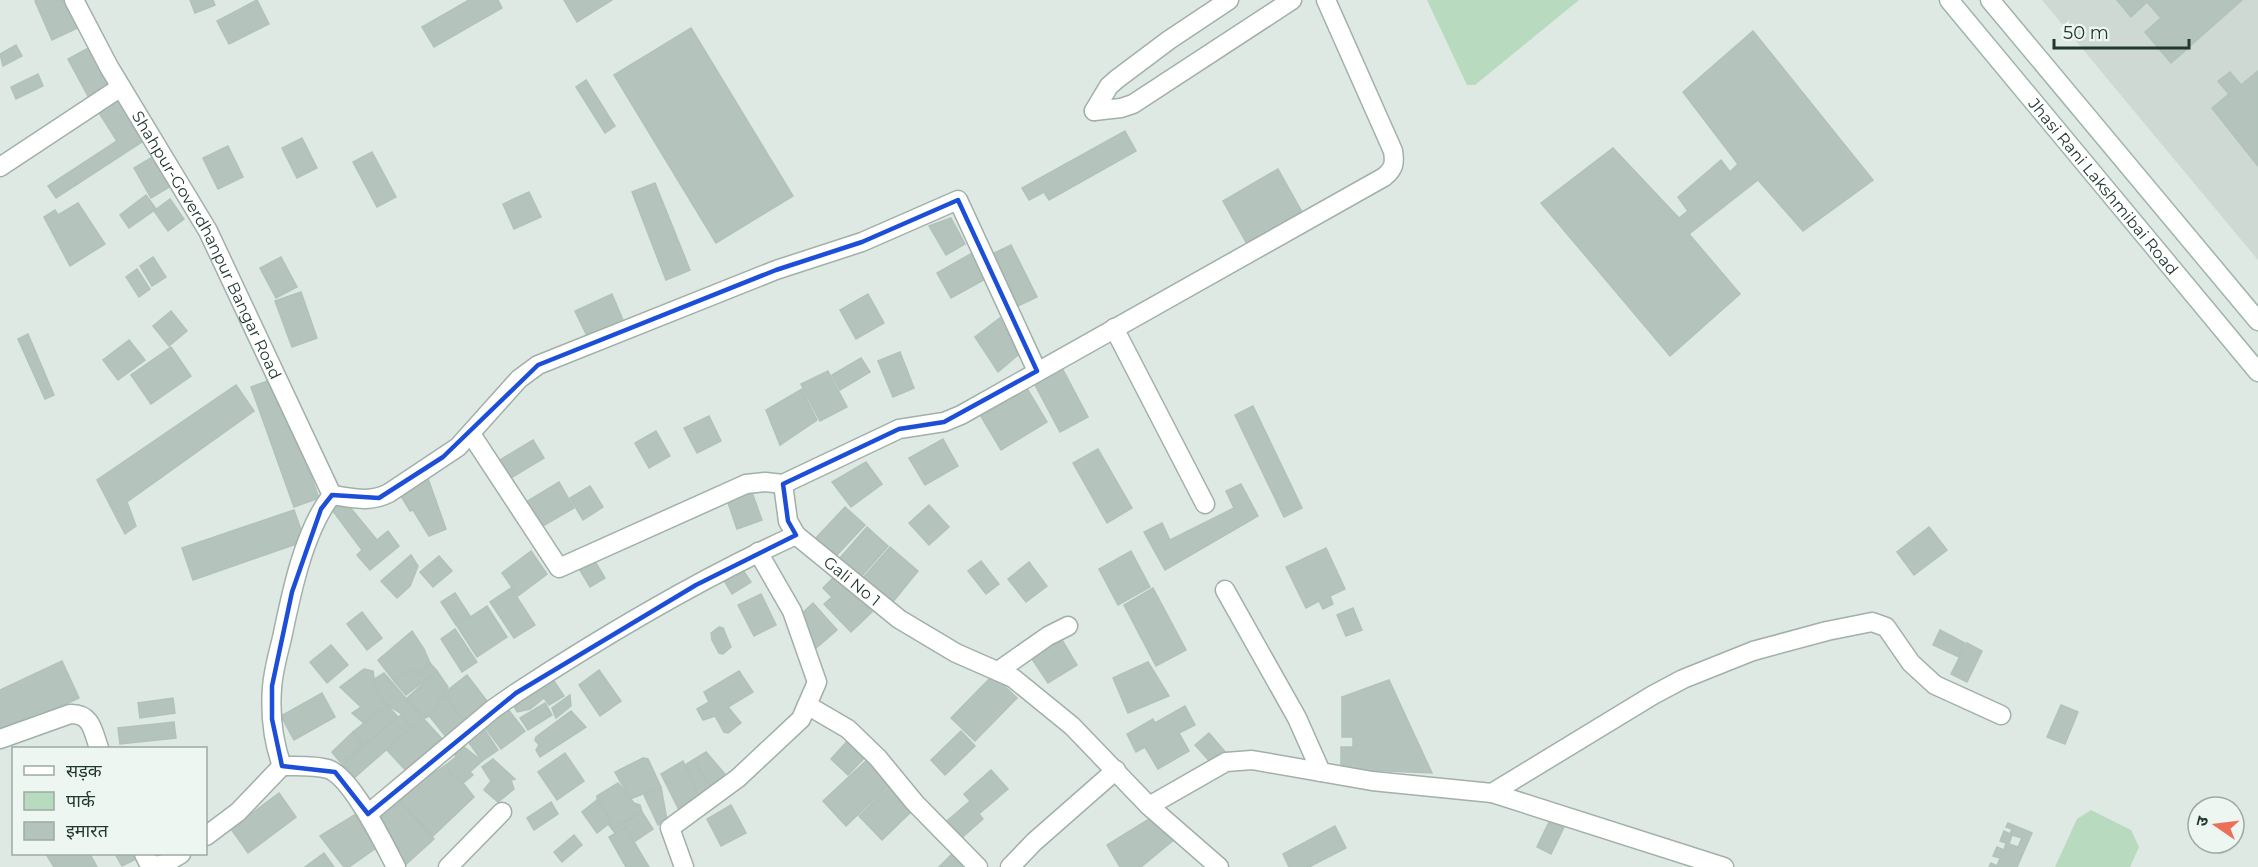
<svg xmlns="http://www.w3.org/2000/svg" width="2258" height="867" font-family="Montserrat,'Noto Sans Devanagari',sans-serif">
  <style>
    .built { fill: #cdd9d2 }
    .green { fill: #b8dabe }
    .building { fill: #b4c4bc; stroke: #b1c2ba; stroke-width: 1.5; fill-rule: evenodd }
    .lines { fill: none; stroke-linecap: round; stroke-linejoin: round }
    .minor-casing { stroke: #a1b0aa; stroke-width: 21 }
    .secondary-casing { stroke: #9eb5aa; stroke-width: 21 }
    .minor { stroke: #fff; stroke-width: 18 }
    .secondary { stroke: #fff; stroke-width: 18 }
    .marked { fill: none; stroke: #1d4ed8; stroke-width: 4.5; stroke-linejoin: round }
    .labels { text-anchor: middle; stroke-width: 4.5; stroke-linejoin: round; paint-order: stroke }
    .street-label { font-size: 16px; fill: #203830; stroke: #eef6f2 }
  </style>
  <rect width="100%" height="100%" fill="#dee9e3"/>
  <polygon class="built" points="2042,0 2258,0 2258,260 2134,111"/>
  <g class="green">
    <polygon points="1427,0 1579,0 1475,85 1467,85"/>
    <polygon points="2091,810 2131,830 2139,847 2130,867 2055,867 2077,819"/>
  </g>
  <g class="building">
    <polygon points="37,0 70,0 82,26 52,40 35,1"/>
    <polygon points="190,0 213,0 215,5 195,13"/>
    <polygon points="257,0 269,24 229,44 217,21"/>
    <polygon points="469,0 498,0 502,8 434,47 422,27"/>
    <polygon points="564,0 612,0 577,22"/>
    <polygon points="2117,0 2242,0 2171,63 2145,32 2161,18 2147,2 2131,17"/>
    <polygon points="691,28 793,196 716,243 614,75"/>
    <polygon points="1753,31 1873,180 1803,231 1758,180 1689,234 1740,294 1670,356 1541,203 1613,148 1679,218 1688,211 1678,197 1721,160 1730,172 1738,164 1683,92"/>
    <polygon points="16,45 22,56 3,66 0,54"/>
    <polygon points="94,45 115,85 89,98 68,59"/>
    <polygon points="2258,71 2258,166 2212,108 2229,94 2218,81 2230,72 2241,85"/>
    <polygon points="38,74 43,86 16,99 11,87"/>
    <polygon points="586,80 615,126 605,133 576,87"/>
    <polygon points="119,93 148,138 56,198 48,186 117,141 96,108"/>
    <polygon points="1125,131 1136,151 1049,200 1044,192 1029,200 1022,188"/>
    <polygon points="302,138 317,168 297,178 282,148"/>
    <polygon points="228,146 243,177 218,189 203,158"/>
    <polygon points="372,152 396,197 377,207 353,162"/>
    <polygon points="154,156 171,186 151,198 134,168"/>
    <polygon points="1278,169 1302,212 1247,244 1223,201"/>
    <polygon points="655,183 690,270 666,280 632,192"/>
    <polygon points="529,192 541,217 514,229 503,204"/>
    <polygon points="146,195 156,209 129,228 120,215"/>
    <polygon points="170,199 184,219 168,231 154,211"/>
    <polygon points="78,203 105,244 70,266 44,217 55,210 58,215"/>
    <polygon points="951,218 965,244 946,255 929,226"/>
    <polygon points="1011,245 1037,297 1016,307 990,255"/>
    <polygon points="974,252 989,277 951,298 937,273"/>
    <polygon points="153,257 166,277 152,286 140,266"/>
    <polygon points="281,257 297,287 276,298 260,268"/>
    <polygon points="137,269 150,289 139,297 126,277"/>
    <polygon points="301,292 317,338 292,347 275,301"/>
    <polygon points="612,294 623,320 587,336 575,311"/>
    <polygon points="868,294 884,323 856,339 840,310"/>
    <polygon points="171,311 187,331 169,346 153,326"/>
    <polygon points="1000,318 1018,355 998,372 975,337"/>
    <polygon points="28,334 54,395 45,399 18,339"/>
    <polygon points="129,340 145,360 118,380 103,360"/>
    <polygon points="171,347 191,376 151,404 131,375"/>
    <polygon points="900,352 914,388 893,397 878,361"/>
    <polygon points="861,358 870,372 840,390 832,375"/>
    <polygon points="1061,366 1088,417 1060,432 1033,381"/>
    <polygon points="828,371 847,407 820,421 801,384"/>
    <polygon points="276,378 319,498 294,507 251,387"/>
    <polygon points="1022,380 1047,422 1001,450 976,408"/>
    <polygon points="236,385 254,411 127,502 136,526 125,534 97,480"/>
    <polygon points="802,389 817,420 780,445 766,410"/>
    <polygon points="1253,406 1302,508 1284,517 1235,415"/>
    <polygon points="709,416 721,441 697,453 684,428"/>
    <polygon points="656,431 670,456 649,468 635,443"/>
    <polygon points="943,439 958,466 925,485 909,458"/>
    <polygon points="533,440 544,458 511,478 500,460"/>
    <polygon points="1098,449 1132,508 1107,523 1073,463"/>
    <polygon points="866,462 882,484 851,507 832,482"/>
    <polygon points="426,473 446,529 429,536 413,510 410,511 398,491"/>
    <polygon points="559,482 574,508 541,527 526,502"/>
    <polygon points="1241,484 1258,516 1165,570 1144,532 1162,523 1170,540 1234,508 1226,491"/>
    <polygon points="590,486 603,507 583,520 570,498"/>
    <polygon points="750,487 762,520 737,529 726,497"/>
    <polygon points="344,500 377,540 388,531 399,546 370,570 357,555 362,550 333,511 335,503"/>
    <polygon points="929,505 949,527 929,545 909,523"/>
    <polygon points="845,507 865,525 836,556 816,538"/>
    <polygon points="294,510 305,541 193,580 182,548"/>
    <polygon points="867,527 888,546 861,577 840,558"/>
    <polygon points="1929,527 1947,550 1914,575 1897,552"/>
    <polygon points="890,547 918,571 892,603 863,578"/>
    <polygon points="1326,548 1345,589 1330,596 1333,604 1323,609 1319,601 1306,608 1286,567"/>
    <polygon points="531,551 547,574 518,596 502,573"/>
    <polygon points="1131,551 1150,587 1118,605 1099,569"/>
    <polygon points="411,555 418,566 410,586 397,598 381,581"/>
    <polygon points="439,556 452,571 433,587 420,572"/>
    <polygon points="593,558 605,578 590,587 578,567"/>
    <polygon points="981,561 999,584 986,594 968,571"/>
    <polygon points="1029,562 1047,586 1026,602 1008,579"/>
    <polygon points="740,566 751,582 732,594 722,577"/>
    <polygon points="836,575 872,612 851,632 824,604 832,597 823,588"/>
    <polygon points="511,588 535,625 514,638 490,602"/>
    <polygon points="1153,588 1186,650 1156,666 1124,605"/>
    <polygon points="455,593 470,616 456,625 441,602"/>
    <polygon points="761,594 776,625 754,636 738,605"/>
    <polygon points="813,603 837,630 816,648 797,618"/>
    <polygon points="487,606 507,637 477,657 457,626"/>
    <polygon points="1353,608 1362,630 1346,636 1337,615"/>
    <polygon points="362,612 382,638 367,650 347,624"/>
    <polygon points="719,627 723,628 731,647 723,654 719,653 712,640 711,633"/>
    <polygon points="455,629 477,662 462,672 441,639"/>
    <polygon points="1940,630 1965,643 1959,657 1933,645"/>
    <polygon points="412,631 424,649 430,663 419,674 411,668 394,681 378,660"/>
    <polygon points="1062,640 1077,665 1048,683 1032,659"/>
    <polygon points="1967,643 1982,651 1967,682 1951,674"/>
    <polygon points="331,645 348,665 327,683 310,662"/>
    <polygon points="62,661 79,698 0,735 0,690"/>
    <polygon points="1148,662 1169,696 1128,713 1113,678"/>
    <polygon points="430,663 437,671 406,695 394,681 411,668 419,674"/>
    <polygon points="364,669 373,671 376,691 387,705 365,724 352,713 361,707 340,687"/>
    <polygon points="599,670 621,701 600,716 579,685"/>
    <polygon points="437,671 448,687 432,715 425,718 406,699"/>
    <polygon points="739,671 753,692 728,707 741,723 728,733 724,732 715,716 703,720 697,709 709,702 704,692"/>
    <polygon points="384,673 422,717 411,728 402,714 387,705 376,691 373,680"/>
    <polygon points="467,675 487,701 463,720 443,694"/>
    <polygon points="550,675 564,696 549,705 544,698 530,709 517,712 511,700"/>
    <polygon points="993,675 1017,698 975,741 951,718"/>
    <polygon points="1389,680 1432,773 1341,769 1341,747 1353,747 1353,737 1342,737 1342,697"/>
    <polygon points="322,693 335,717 294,740 281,716"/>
    <polygon points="443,694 463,720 465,726 447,738 430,717"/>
    <polygon points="570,695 571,706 556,718 552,708"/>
    <polygon points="173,698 175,713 140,718 138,703"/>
    <polygon points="545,703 552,715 528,730 520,718"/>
    <polygon points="387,705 398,717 363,746 353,732"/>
    <polygon points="2061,705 2078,712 2065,744 2047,737"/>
    <polygon points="1185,706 1195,725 1179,733 1189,751 1158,769 1145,747 1136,752 1127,734 1153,719 1155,723"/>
    <polygon points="507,708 525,731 501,749 484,726"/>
    <polygon points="571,711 586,727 540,757 536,750 539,745 535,740 536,737"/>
    <polygon points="402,714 411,728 353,779 341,765"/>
    <polygon points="422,717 444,741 409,774 387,750"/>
    <polygon points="174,722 176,738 120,744 118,728"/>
    <polygon points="482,726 498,750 482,761 465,737"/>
    <polygon points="961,731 975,746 945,775 931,760"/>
    <polygon points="353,732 363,746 341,763 332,752"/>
    <polygon points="1209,733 1226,753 1212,764 1195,745"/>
    <polygon points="851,737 869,753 848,775 831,759"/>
    <polygon points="459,743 482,761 470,772 473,775 463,783 451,774 446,765 456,757 452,750"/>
    <polygon points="706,752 730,780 714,792 693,760"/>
    <polygon points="565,753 584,781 557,800 538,772"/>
    <polygon points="643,758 648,759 661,787 630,799 615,772"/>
    <polygon points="493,759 515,779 511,780 514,789 498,802 484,790 491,781 482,767"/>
    <polygon points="868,759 891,783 846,826 823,801"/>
    <polygon points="693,760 714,792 701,801 685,765"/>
    <polygon points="683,761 701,801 681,814 661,774"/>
    <polygon points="446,765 451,774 463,783 474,797 433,836 396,797"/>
    <polygon points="991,770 1008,789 980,813 964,794"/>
    <polygon points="618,783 634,803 640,805 642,812 612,829 608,824 612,821 597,800 597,796"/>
    <polygon points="661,787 667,820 658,825 644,795"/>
    <polygon points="889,787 912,811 882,840 859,816"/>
    <polygon points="279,793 296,817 248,853 231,829"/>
    <polygon points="396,797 434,839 403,867 373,817"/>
    <polygon points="597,800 612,821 597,833 582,812"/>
    <polygon points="551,802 558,814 534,830 527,818"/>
    <polygon points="969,802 983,819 956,843 941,826"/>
    <polygon points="731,805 746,833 721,846 707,819"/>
    <polygon points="642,812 653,829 634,842 626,827 615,833 612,829"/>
    <polygon points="356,814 376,848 349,867 344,867 320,836"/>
    <polygon points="1154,816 1175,839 1141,867 1120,867 1107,845"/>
    <polygon points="1551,818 1565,825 1551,854 1537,847"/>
    <path d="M2008,823L2032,833L2017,867H1989L1991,863L1997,866L2000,858L1993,856L1997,847L2004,850L2006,843L2000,841L2004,831L2010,834L2012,829L2006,827ZM2012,835L2022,838L2018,847L2009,844Z"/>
    <polygon points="1335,826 1346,848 1309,867 1289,867 1283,854"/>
    <polygon points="626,827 634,842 649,867 626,867 609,837"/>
    <polygon points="574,835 582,845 562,862 554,852"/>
    <polygon points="955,851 966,865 964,867 939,867"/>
    <polygon points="324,853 334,867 305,867"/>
    <polygon points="46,854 90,854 97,867 54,867"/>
    <polygon points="115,854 138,854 140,857 122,866"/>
  </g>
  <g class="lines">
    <g class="minor-casing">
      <g id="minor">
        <path id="s1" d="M74,0L109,67L208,231L332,495"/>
        <polyline points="1094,111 1121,108 1133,104 1292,0"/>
        <polyline points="1094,111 1109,86 1117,79 1169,40 1229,0"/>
        <polyline points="0,167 121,87"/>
        <polyline points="1114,328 1205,504"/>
        <path d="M471,434L559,568L746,484L765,482L783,484L899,429L944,422L961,415L1384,177C1394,169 1395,163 1393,151L1326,0"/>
        <path id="s2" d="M783,484L788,521L796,535L899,619L956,653L1013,678L1072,726L1149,806L1219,867"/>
        <path d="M332,495C353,498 370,503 389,493L458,447L519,379L538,365L776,270L862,242L958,200L1037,371"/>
        <path d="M332,495C304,530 291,594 282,638C278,654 273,672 272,688C270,715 273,741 282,766C297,766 315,765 328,769C352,777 384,844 396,867"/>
        <polyline points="1225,590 1297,718 1321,772"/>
        <polyline points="998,671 1048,636 1068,626"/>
        <polyline points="807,705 848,729 878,758 915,803 978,867"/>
        <path d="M0,739L70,714C92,713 93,732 99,748"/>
        <polyline points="1492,793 1724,867"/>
        <polyline points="1149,806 1226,762 1252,760 1372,781 1492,793 1653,695 1683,679 1753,651 1827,631 1872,622 1886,627 1911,663 1935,685 2001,715"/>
        <path d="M368,814L493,709L516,693C605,635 699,579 796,535"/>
        <polyline points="206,836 238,812 282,766"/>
        <polyline points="144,854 148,862 155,866 164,864 181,854"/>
        <polyline points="448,867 502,812"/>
        <polyline points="684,867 670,828 738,778 801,719 817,682 792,611 758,552"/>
        <polyline points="1010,867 1034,842 1116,770"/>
      </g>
    </g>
    <g class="secondary-casing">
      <g id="secondary">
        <path id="s3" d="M1949,0L2258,372"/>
        <polyline points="1990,0 2258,321"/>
      </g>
    </g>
    <use href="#minor" class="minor"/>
    <use href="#secondary" class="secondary"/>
  </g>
  <path class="marked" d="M958,200L1037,371L944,422L899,429L783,484L788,521L796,535L696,585L516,693L368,814L335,772L282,766L272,719V686L292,592L321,509L332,495L379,498L443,457L538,365L776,270L862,242Z"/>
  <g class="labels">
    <g class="street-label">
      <text dy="6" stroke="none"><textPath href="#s3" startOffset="242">Jhasi Rani Lakshmibai Road</textPath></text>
      <text dy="6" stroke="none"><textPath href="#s1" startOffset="279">Shahpur-Goverdhanpur Bangar Road</textPath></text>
      <text dy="6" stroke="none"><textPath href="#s2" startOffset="126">Gali No 1</textPath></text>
    </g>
  </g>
  <rect x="12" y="747" width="195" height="108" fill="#eef6f2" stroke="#9caaa4" stroke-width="1.5"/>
  <rect x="24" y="766" width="30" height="9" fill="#ffffff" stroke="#9caaa4" stroke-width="1.5"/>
  <text x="66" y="777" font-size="18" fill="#203830">सड़क</text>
  <rect x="24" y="792" width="30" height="18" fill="#b8dabe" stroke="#9caaa4" stroke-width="1.5"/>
  <text x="66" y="807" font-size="18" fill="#203830">पार्क</text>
  <rect x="24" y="822" width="30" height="18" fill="#b4c4bc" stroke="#9caaa4" stroke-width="1.5"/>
  <text x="66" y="837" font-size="18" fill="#203830">इमारत</text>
  <g transform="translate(2216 825) rotate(284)"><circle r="28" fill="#eef6f2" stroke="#9caaa4" stroke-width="1.5"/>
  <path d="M0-4.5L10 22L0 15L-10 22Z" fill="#ec7059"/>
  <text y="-9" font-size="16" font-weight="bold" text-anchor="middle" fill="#203830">उ</text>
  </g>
  <path d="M2054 39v9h135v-9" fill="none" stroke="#203830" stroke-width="3"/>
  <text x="2063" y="39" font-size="18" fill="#203830" stroke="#eef6f2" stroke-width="4.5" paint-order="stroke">50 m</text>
</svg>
